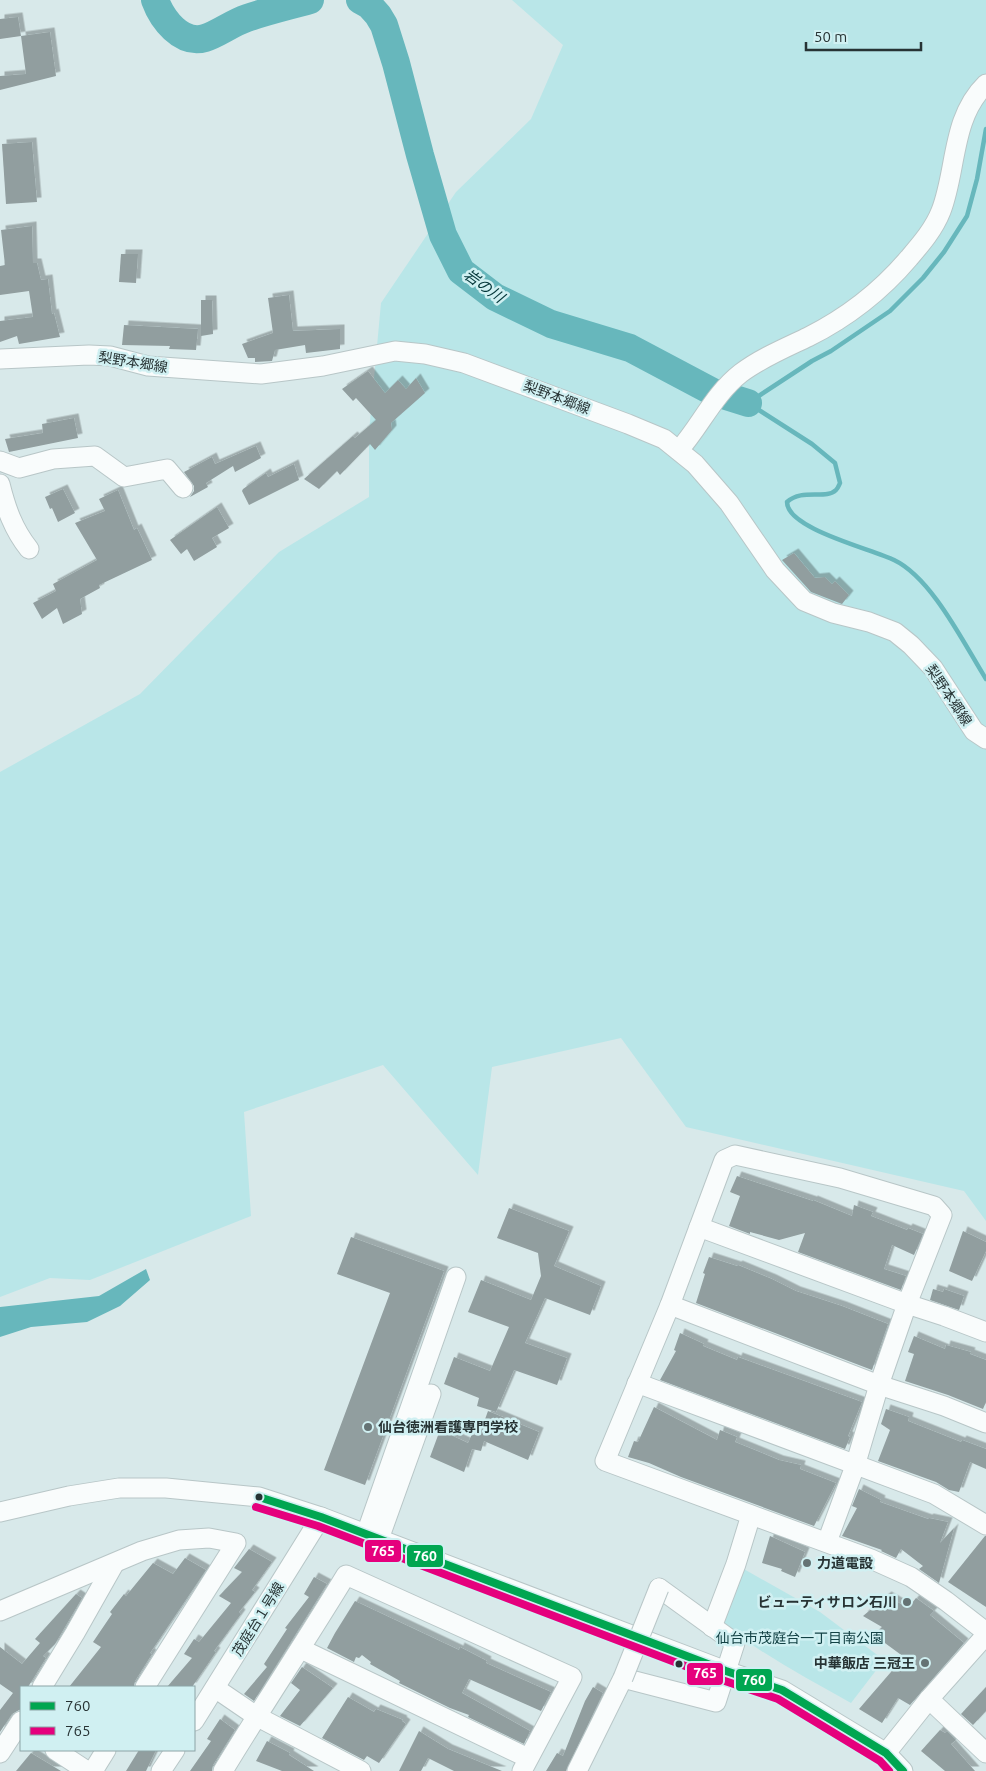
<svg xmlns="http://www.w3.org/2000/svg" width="986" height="1771" font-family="Ubuntu,'Noto Sans JP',sans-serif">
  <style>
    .green { fill: #b9e6e8 }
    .water { fill: #67b7bc }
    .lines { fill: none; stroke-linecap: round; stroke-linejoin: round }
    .stream { stroke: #67b7bc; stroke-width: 4.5 }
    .river { stroke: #67b7bc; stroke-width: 28 }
    .building { fill: #919e9f; filter: url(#shadow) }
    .minor-casing { stroke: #b8c6c7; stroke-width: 21 }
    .minor { stroke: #f9fcfc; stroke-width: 19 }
    .minor-bridge-casing { stroke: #b8c6c7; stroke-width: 21; stroke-linecap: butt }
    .minor-bridge { stroke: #f9fcfc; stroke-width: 19 }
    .bus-1-casing { stroke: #d0f0f2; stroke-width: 11 }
    .bus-2-casing { stroke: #d0f0f2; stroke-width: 11 }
    .bus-1 { stroke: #00a651; stroke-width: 8 }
    .bus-2 { stroke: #e5007d; stroke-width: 8 }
    .poi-dot { fill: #657374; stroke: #d0f0f2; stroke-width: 2 }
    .bus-dot { fill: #273334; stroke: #d0f0f2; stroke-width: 2 }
    .labels { text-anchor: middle; stroke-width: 5; stroke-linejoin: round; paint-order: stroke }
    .street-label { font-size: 14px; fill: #273334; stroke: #d0f0f2 }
    .poi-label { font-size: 14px; font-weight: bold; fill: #273334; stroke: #d0f0f2; text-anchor: start }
    .park-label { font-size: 14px; fill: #134245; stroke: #d0f0f2 }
    .water-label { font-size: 15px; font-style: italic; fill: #033639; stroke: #d0f0f2 }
    .line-badge { stroke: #d0f0f2; stroke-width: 2 }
    .badge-label { font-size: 14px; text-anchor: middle; font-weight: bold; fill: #fff }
  </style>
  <defs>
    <filter id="shadow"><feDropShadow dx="4.5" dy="-4.5" stdDeviation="0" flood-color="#0004"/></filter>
  </defs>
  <rect width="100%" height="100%" fill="#d8e9ea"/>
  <g class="green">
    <polygon points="512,0 986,0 986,1221 964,1191 686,1127 621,1038 492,1067 478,1175 383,1065 244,1112 251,1216 90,1280 50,1278 0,1297 0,772 140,694 279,552 369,497 369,432 381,303 456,192 531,119 563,45"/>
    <path d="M742,1568L820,1612L884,1660L851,1703C806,1678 762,1654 721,1623Z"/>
  </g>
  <polygon class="water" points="146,1269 150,1280 120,1306 87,1322 31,1327 0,1337 0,1307 99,1296"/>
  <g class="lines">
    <path class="stream" d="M986,129L977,179L967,216L944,252L923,278L890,311L831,351L812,361L748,403L812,444L835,463L840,483C839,485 838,488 836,490C826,500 802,488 787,502C787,529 872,549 894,560C932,578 964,644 986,679"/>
    <g class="river">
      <path d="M155,0C162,19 181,45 205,38C218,34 232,23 247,18C267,11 289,6 310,0"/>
      <polyline points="360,0 369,5 378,15 384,25 396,63 420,155 443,235 461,271 495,297 551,324 630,348 713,392 748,403"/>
    </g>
  </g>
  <g class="building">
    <polygon points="18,17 21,36 0,39 0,19"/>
    <polygon points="50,32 56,76 0,90 0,76 26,74 21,36"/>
    <polygon points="32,142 37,202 6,204 2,144"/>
    <polygon points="32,226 33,263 37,263 41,280 48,279 52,314 54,313 60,337 19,344 17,336 0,342 0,321 33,317 29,291 0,295 0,266 5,265 1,230"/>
    <polygon points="121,254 138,254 136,283 119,282"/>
    <polygon points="289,295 293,331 340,329 340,349 306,353 305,345 275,350 272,361 255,362 255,358 248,358 242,344 273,333 268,298"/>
    <polygon points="201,300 212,300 213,334 201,336"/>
    <polygon points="124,325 198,329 196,350 169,349 170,346 122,345"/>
    <polygon points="368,371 385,393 398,380 406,389 416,378 425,393 391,423 392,430 375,450 370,444 340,475 337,471 319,489 304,479 353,436 355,438 376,420 356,398 353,401 342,389"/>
    <polygon points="74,418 78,438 9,452 5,439 43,433 42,424"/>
    <polygon points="256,446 261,458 235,472 233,466 206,483 208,487 190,497 194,491 194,486 184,472 212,457 215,464"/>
    <polygon points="294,464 299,480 249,505 242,491 243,489 266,473 268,477"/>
    <polygon points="63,489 75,513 58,522 52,508 50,509 45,497"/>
    <polygon points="118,490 134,530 137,528 152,560 99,585 100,588 80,599 82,614 63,624 57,608 42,619 33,603 56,591 53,584 97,560 75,523 105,511 99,499"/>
    <polygon points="217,507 229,528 212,538 217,547 194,561 187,549 181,554 170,540"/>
    <polygon points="794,553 815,578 825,577 832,584 835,581 849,595 842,604 811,592 782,560"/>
    <polygon points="737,1176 813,1201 813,1200 852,1216 854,1205 873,1212 871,1216 907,1230 908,1228 923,1234 914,1255 892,1245 884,1269 906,1276 901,1290 798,1252 805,1233 779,1240 750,1232 750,1234 729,1226 740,1196 730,1192"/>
    <polygon points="509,1208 569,1231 554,1266 601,1286 590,1315 545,1298 525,1343 567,1358 557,1385 514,1370 496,1412 477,1406 479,1398 444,1384 454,1357 490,1371 509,1327 468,1312 481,1280 531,1300 541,1276 538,1253 497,1238"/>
    <polygon points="963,1231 986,1242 986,1251 972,1281 949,1271"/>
    <polygon points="351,1237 444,1271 365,1485 324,1470 390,1293 337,1274"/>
    <polygon points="709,1257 737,1266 738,1265 772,1279 796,1291 842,1306 888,1324 872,1370 696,1303 705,1274 703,1273"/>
    <polygon points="933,1289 943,1292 944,1289 964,1296 959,1310 930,1300"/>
    <polygon points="680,1333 704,1344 703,1346 737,1360 738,1357 862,1402 848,1436 850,1437 845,1449 660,1380 676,1351 674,1350"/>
    <polygon points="914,1336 945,1349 946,1345 971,1352 970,1354 986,1360 986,1402 983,1409 948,1395 905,1381 914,1354 908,1352"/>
    <polygon points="654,1407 717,1440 720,1430 737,1437 735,1442 779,1460 801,1465 800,1469 836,1483 814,1526 681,1477 649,1463 628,1457 634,1441 638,1442"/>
    <polygon points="886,1409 909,1417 908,1421 961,1442 962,1440 986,1449 986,1469 970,1462 959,1492 949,1490 936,1482 878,1461 890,1430 881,1424"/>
    <polygon points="488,1411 539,1432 528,1460 484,1441 481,1451 472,1449 464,1472 430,1457 440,1430 468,1443 472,1434 479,1436"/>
    <polygon points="859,1489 881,1500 880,1502 928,1519 929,1518 948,1522 940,1543 954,1528 939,1583 919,1569 923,1566 901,1549 896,1558 881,1551 882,1550 842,1536 857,1508 852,1506"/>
    <polygon points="770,1536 805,1552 795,1577 781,1571 782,1569 762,1563"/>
    <polygon points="985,1536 986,1536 986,1607 948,1582"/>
    <polygon points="249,1549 272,1562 252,1590 255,1592 239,1612 241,1614 214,1651 216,1652 192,1687 167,1687 192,1658 184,1654 194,1639 199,1642 231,1603 219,1596 242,1572 234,1568"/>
    <polygon points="185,1558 206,1570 150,1653 152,1654 135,1681 134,1687 69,1687 101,1647 93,1642 112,1614 110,1612 124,1594 126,1596 153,1563 173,1574"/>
    <polygon points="314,1577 327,1584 254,1701 244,1694 267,1667 264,1664 287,1629 285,1628 309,1597 304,1594"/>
    <polygon points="76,1594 82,1598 65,1627 55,1644 43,1656 46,1658 28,1687 21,1687 21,1709 12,1714 0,1732 0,1710 13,1693 0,1684 0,1647 22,1664 40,1643 35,1639"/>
    <polygon points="887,1596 908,1608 916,1598 934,1611 930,1615 964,1643 910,1705 898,1698 882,1723 859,1709 904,1657 874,1635 882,1627 863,1616"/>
    <polygon points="355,1601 459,1650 460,1647 487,1661 486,1663 551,1692 541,1711 469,1679 462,1693 530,1731 524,1744 468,1717 469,1715 450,1708 399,1683 400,1681 370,1664 371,1662 362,1655 359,1658 356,1657 354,1662 327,1648 335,1633"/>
    <polygon points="302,1667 333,1688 300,1726 280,1716 300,1690 291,1683"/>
    <polygon points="593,1687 603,1693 566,1771 546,1771 557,1753 563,1756 585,1701"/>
    <polygon points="986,1687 986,1711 973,1725 961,1714"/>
    <polygon points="348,1697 374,1712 376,1709 403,1720 402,1721 406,1724 379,1763 367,1756 364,1760 322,1738"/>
    <polygon points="220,1719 235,1730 213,1765 212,1771 190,1771 211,1741 207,1739"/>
    <polygon points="940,1730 945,1733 947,1731 956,1740 951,1744 975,1771 945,1771 921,1751"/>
    <polygon points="419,1731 448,1749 502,1771 454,1771 428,1758 421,1771 399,1771"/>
    <polygon points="267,1741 290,1753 289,1755 314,1771 282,1771 256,1761"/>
    <polygon points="139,1750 156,1750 146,1771 126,1771"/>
    <polygon points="31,1753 61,1771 16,1771"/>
  </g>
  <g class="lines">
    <g class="minor-casing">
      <g id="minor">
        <polyline points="0,359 89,355 110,356 148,366 261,374 323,366 395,351 425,354 464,363 628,424 664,439 695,464 729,503 775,570 804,601 833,613 869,622 895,632 911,645 933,668 974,731 986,739"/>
        <path d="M679,450C701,425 714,394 741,373C761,358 785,348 808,337C846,318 881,291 909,258C921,244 934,229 941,211C957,170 951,118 986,84"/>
        <polyline points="0,461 19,468 53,459 95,456 124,477 167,469 183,488"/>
        <path d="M0,484C6,508 13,529 29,549"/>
        <polyline points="699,1227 907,1304 944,1316 986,1332"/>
        <polyline points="670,1305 879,1385 944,1406 986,1423"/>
        <polyline points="637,1383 934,1494 986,1525"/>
        <polyline points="0,1512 69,1496 119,1488 166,1488 259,1497 321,1517 726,1671 782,1690 886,1753 903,1771"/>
        <polyline points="366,1534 456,1277"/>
        <polyline points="379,1539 431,1394"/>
        <polyline points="827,1542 855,1466 879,1385 907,1304 942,1215 934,1206 840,1178 735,1155 724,1160 670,1305 605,1461 871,1559 911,1577 946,1601 986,1632"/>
        <polyline points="0,1611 142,1551 179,1540 209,1538 236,1543 145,1687"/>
        <polyline points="712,1627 736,1564 751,1515"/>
        <polyline points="301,1649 528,1758"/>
        <polyline points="42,1687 75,1633 114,1564"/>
        <polyline points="215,1688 256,1716 361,1771"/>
        <polyline points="929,1699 986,1753"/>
        <polyline points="194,1721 321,1517"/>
        <polyline points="55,1750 87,1771"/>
        <polyline points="0,1753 21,1721"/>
        <polyline points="886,1753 929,1699 986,1635"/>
        <polyline points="93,1771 106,1750"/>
        <polyline points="161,1771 175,1750"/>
        <path d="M223,1771C263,1705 306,1641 346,1575L572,1677L522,1771"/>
        <polyline points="577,1771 623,1678 716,1702 735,1643 659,1588"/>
      </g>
    </g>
    <use href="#minor" class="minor"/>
    <g class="minor-bridge-casing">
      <polyline id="minor-bridge" points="623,1678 659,1588"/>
    </g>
    <use href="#minor-bridge" class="minor-bridge"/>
    <g class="bus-1-casing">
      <polyline id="bus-1" points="259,1497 321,1517 726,1671 782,1690 886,1753 903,1771"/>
    </g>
    <g class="bus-2-casing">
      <polyline id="bus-2" points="256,1507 318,1526 722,1680 778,1699 880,1761 889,1771"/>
    </g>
    <use href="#bus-1" class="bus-1"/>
    <use href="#bus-2" class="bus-2"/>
  </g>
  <g class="poi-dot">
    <circle cx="368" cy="1427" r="5"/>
    <circle cx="807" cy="1563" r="5"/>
    <circle cx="907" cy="1602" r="5"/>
    <circle cx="925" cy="1663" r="5"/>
  </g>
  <g class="bus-dot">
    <circle cx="259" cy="1497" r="4.5"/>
    <circle cx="679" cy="1664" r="4.5"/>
  </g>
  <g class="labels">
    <g class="street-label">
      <text transform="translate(133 362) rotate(9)" y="5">梨野本郷線</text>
      <text transform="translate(557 397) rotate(21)" y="5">梨野本郷線</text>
      <text transform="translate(949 695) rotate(56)" y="5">梨野本郷線</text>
      <text transform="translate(258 1619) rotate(-58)" y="5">茂庭台１号線</text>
    </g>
    <g class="poi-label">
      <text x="378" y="1432">仙台徳洲看護専門学校</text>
      <text x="817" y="1568">力道電設</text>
      <text x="897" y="1607" text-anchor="end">ビューティサロン石川</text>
      <text x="915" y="1668" text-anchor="end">中華飯店 三冠王</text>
    </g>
    <g class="park-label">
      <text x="800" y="1643">仙台市茂庭台一丁目南公園</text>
    </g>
    <g class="water-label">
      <text transform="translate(484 286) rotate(36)" y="5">岩の川</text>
    </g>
  </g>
  <g class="line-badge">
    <rect x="364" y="1539" width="38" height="24" rx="5" fill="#e5007d"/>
    <rect x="406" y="1544" width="38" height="24" rx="5" fill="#00a651"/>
    <rect x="686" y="1662" width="38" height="24" rx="5" fill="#e5007d"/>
    <rect x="735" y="1668" width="38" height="24" rx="5" fill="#00a651"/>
  </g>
  <g class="badge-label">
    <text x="383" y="1556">765</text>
    <text x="425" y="1561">760</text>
    <text x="705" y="1678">765</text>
    <text x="754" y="1685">760</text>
  </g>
  <rect x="20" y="1686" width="175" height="65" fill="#d0f0f2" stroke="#8ca4a6"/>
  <rect x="30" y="1702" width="25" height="8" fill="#00a651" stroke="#8ca4a6"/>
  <text x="65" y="1711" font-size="15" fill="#273334">760</text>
  <rect x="30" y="1727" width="25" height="8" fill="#e5007d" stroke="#8ca4a6"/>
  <text x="65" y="1736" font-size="15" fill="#273334">765</text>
  <path d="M806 42v8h115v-8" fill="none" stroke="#273334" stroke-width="2.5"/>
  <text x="814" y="42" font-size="15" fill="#273334" stroke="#d0f0f2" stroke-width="4" paint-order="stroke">50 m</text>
</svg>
